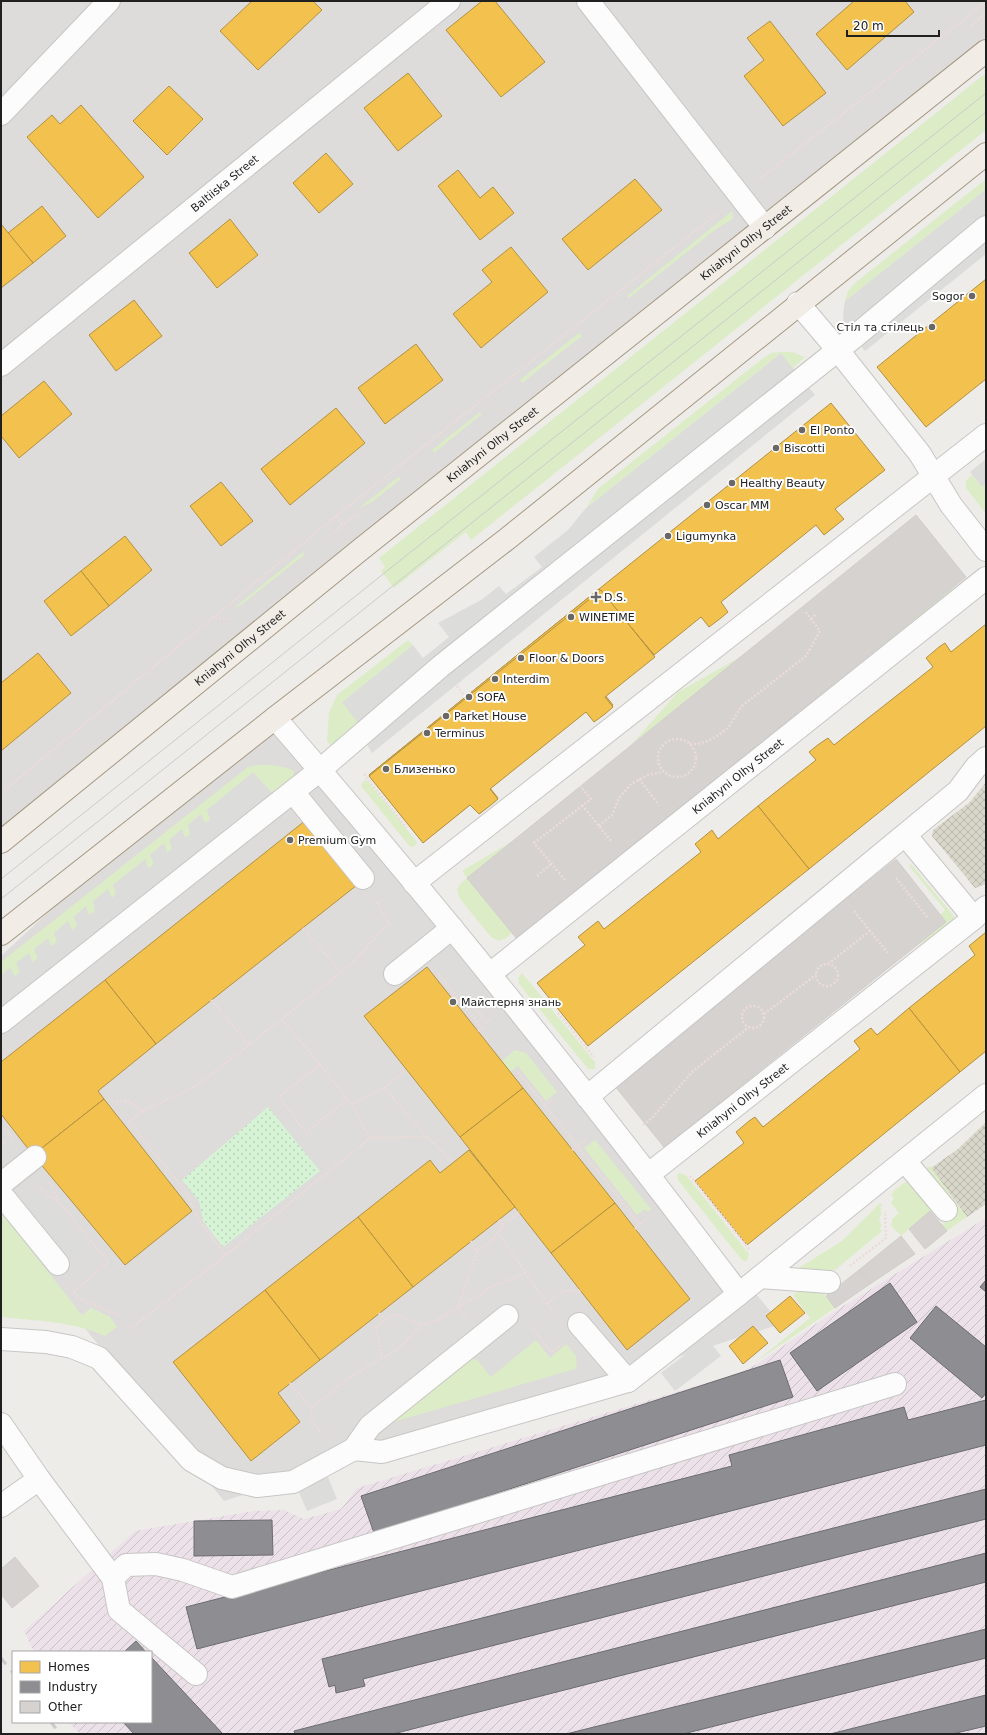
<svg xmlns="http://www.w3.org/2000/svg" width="987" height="1735" font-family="'DejaVu Sans',sans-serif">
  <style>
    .residential { fill: #dddcda }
    .industrial { fill: url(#industrial-furrows) }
    .religious { fill: #dcdcda }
    .construction { fill: url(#construction-cross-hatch) }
    .grass { fill: #dcecc7 }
    .park { fill: url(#park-dots) }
    .homes { fill: #f2c14e; stroke: #b39140 }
    .industry { fill: #8d8d92; stroke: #6c6c70 }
    .building { fill: #d5d2d0; stroke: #d1ceca }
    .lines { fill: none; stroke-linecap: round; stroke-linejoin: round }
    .minor-casing { stroke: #c7c6c5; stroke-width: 24 }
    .major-casing { stroke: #a59984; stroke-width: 24 }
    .path { stroke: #ecdbd9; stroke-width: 2.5; stroke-dasharray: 2 2; stroke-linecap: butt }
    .minor { stroke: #fcfcfc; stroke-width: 22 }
    .major { stroke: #f1ece6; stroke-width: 22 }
    .tram { stroke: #cbcbca; stroke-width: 1 }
    .rail { stroke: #cbcbca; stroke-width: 3; stroke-dasharray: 8 8; stroke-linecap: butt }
    .poi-dot { fill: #686766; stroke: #fff; stroke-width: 1.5 }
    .labels { text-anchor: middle; stroke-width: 4; stroke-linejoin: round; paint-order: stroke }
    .street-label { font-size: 11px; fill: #202020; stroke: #fff }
    .poi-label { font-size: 11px; fill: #202020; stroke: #fff; text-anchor: start }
  </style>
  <defs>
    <pattern id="industrial-furrows" width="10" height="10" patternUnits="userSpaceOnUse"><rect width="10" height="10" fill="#ece1e8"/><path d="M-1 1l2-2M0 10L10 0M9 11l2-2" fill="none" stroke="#cac1c7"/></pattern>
    <pattern id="construction-cross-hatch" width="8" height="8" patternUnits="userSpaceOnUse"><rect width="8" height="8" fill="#d8d7ca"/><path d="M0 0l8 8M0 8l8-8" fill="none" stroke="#b9b8ad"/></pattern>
    <pattern id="park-dots" width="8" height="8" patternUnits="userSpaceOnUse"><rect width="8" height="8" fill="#d6f4d5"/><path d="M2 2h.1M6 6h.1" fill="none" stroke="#b7d1b7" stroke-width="1.8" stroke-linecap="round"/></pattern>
  </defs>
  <rect width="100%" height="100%" fill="#eeece9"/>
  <g class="residential">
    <polygon points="1,1 986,1 986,41 1,832"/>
    <polygon points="269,708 781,1324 224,1501 1,1224 1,956"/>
  </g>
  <polygon class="industrial" points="986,1218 986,1734 80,1734 69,1722 151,1722 151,1652 34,1652 24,1631 135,1531 254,1511 284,1510 304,1519 341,1509 357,1488 736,1374 755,1365 837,1310"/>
  <g class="religious">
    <polygon points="986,189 986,254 865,351 844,326 843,314 845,301"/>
    <polygon points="781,353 815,395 372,753 342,702 413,645 423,658 449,637 438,623 481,600 499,586 506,594 542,567 534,557 568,530 586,508"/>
    <polygon points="986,459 986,484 982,487 970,472"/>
    <polygon points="254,772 282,807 1,1032 1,975 10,967 20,973 16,963 29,953 37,958 34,949 68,921 71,930 74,917 108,889 112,897 116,894 112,885 145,859 148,868 154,864 150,855 164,843 172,848 169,840 182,829 185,838 190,834 187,825 201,814 205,823 207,810"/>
    <polygon points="37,1193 86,1255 66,1260 21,1206"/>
    <polygon points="517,1318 534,1338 489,1374 472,1353"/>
    <polygon points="707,1338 721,1356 675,1391 661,1373"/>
    <polygon points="328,1477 337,1499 307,1511 298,1490"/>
  </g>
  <g class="construction">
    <polygon points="986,782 986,884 975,888 932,836 933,830 970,802"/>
    <polygon points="986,1122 986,1204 967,1217 931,1168 958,1149"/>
  </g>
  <g class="grass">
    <polygon points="986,73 986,130 471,540 466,532 394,588 381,571 385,567 379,558"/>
    <polygon points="986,179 986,189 845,301 848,291 855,283"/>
    <polygon points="732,211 733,219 716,229 629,298 627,296"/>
    <polygon points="579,333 582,336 522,383 520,380"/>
    <polygon points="781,352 792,352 805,357 793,368 781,353 586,508 598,489 609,480 762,359 771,353"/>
    <polygon points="480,412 482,414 434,453 432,450"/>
    <path d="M972,475L982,487L986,484V514L966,488C965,481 967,479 972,475Z"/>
    <polygon points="398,477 401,479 372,502 358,509"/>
    <polygon points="303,552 304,555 241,605 234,608"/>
    <polygon points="962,579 918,625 869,655"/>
    <polygon points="408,640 413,645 342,702 359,724 337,742 330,745 327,741 329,713 337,695"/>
    <polygon points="742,656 631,745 678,692"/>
    <path d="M258,765C271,765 282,765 294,771L293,777L272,793L253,772L207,810L210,820L205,823L201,814L188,825L190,834L185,838L182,829L169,840L172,849L167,852L164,843L150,855L154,864L148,868L145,859L113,885L116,894L112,898L108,889L93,901L95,911L89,915L86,906L74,917L77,926L72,930L68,921L54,933L57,942L51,946L48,938L34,949L38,958L32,962L29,953L16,963L20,972L15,976L10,968L1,975V962L248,767Z"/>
    <polygon points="365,780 368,781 417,842 416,845 413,847 410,847 361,786 362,783"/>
    <path d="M512,841L467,878L512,933C505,939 500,944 491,937L460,899L457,890L460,884L467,878L462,871Z"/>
    <polygon points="911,864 954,916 955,920 951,928 916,946 946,922 940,915 945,910 909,866"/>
    <polygon points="522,973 595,1062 595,1069 588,1069 519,984 518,978"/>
    <polygon points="515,1050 526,1053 557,1092 546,1101 518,1066 510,1072 502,1061"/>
    <polygon points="765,1067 730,1105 673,1140"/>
    <polygon points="595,1140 651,1209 648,1212 645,1209 637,1215 584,1148"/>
    <polygon points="930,1166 967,1217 947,1231 941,1225 958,1213 924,1170"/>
    <polygon points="679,1173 686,1175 749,1254 747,1261 744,1261 741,1259 678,1180 677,1176"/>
    <polygon points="907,1181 933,1209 901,1236 890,1224 893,1222 891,1220 899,1213 891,1203 894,1198 891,1195 893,1193 892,1192"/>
    <polygon points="880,1203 882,1205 880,1207 882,1210 880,1211 882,1213 879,1219 882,1226 879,1228 882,1231 835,1270 794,1271 842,1241"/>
    <path d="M1,1212L82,1315L91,1308L110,1317L117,1327L105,1336C72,1321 36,1321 1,1317Z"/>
    <polygon points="820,1289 835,1308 754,1363 810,1318 793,1295 800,1290"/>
    <polygon points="536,1340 550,1358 566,1344 576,1356 577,1365 575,1369 383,1425 472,1358 478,1361 491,1377"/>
  </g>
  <polygon class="park" points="268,1107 320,1171 223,1247 203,1221 199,1201 182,1180"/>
  <g class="homes">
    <polygon points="252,1 313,1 322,10 258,70 220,31"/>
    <polygon points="482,1 495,1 545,62 501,97 446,30"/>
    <polygon points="854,1 905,1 914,12 847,70 816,34"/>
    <polygon points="770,21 826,93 783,126 744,76 764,60 747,38"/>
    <polygon points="408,73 442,116 398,151 364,108"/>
    <polygon points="169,86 203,119 167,155 133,121"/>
    <polygon points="81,105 144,177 98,218 27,137 52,115 60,124"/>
    <polygon points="326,153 353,184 319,213 293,183"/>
    <polygon points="458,170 480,198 493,187 514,213 480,240 438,186"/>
    <polygon points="635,179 662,210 588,270 562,239"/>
    <polygon points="42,206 66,236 33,263 8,233"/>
    <polygon points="230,219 258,255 217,288 189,253"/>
    <polygon points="1,224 33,263 1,288"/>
    <polygon points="511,247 548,292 481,348 453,314 492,282 482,270"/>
    <polygon points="986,279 986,379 926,427 877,367"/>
    <polygon points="134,300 162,336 116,371 89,335"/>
    <polygon points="416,344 443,380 385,424 358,388"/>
    <polygon points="44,381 72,414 19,458 1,436 1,416"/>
    <polygon points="831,403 885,470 835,509 844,519 824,535 816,525 721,602 728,612 721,618 709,627 701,617 654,655 599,589"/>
    <polygon points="336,408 365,443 290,505 261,469"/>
    <polygon points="221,482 253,521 221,546 190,506"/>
    <polygon points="125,536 152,570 109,606 81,571"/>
    <polygon points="81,571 109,606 71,636 44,601"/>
    <polygon points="599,589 654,655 605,695 613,705 594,721 586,711 490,788 498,798 490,805 479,814 471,804 423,842 369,775"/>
    <polygon points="599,589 654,655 423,842 369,775"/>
    <polygon points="601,590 655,657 605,697 613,707 605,714 594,722 586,712 490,789 498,799 491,805 479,814 470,805 423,843 369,776"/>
    <polygon points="986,624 986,726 809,869 758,806 816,760 809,752 819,744 828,738 834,745 933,667 926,658 939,647 945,643 951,652"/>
    <polygon points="38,653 71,693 1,751 1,683"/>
    <polygon points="758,806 809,869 588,1046 537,983 585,945 578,937 598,921 604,929 701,852 695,844 712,830 718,839"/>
    <polygon points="306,820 357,885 156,1044 105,980"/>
    <polygon points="986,932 986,1051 960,1072 909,1008 975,955 969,946"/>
    <polygon points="427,967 523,1088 460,1137 364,1016"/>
    <polygon points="105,980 156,1044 98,1091 104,1099 33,1155 1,1114 1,1062"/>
    <polygon points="909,1008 960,1072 747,1245 695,1181 744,1143 736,1132 749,1121 755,1117 763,1127 860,1049 854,1041 863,1034 871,1028 877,1035"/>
    <polygon points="523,1088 615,1203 551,1253 460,1137"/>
    <polygon points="104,1099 192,1211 125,1265 33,1155"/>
    <polygon points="469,1150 515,1207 413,1287 358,1217 430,1160 440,1173"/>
    <polygon points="615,1203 690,1299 627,1350 551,1253"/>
    <polygon points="358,1217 413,1287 320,1360 265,1290"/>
    <polygon points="265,1290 320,1360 278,1393 300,1422 251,1461 173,1362"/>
    <polygon points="790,1296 805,1313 780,1333 766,1316"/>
    <polygon points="753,1326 768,1343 743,1364 729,1346"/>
  </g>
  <g class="industry">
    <polygon points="986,1280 986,1292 980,1287"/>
    <polygon points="890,1283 917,1322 817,1391 790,1353"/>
    <polygon points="936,1306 986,1347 986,1393 982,1398 910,1338"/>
    <polygon points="780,1360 793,1397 374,1533 361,1496"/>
    <polygon points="986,1400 986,1445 197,1649 186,1607 732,1466 729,1455 904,1407 908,1420"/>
    <polygon points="986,1489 986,1519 363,1679 365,1686 336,1693 335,1685 329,1687 322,1659"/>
    <polygon points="272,1520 273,1555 194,1556 194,1521"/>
    <polygon points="986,1553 986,1582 393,1734 295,1734 294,1731"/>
    <polygon points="986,1629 986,1658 683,1734 566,1734"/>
    <polygon points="136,1641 146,1652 124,1652"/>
    <polygon points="151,1657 223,1734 134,1734 123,1722 151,1722"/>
    <polygon points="986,1695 986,1726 952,1734 830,1734"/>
  </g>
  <g class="building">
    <polygon points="916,515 966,577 517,939 467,878"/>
    <polygon points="896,859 946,922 664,1147 614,1085"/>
    <polygon points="930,1211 947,1231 925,1249 909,1229"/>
    <polygon points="901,1236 915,1254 870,1284 859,1270"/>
    <polygon points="859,1270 870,1284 835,1308 826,1296"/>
    <polygon points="15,1557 39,1586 12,1608 1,1594 1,1569"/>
  </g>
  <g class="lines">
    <g class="minor-casing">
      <g id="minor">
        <polyline points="588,1 765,228"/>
        <polyline points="1,114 109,1"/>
        <polyline points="798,303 837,349 920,454 951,505 986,550"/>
        <path id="s1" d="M1,365L449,1"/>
        <path d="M275,718C437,905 591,1097 739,1294L986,1095"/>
        <polyline points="293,792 363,878"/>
        <polyline points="906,836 974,918"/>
        <polyline points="414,883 986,435"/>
        <polyline points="395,974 452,928"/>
        <path id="s2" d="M490,974L986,578"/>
        <polyline points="1,1022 320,770 441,666 853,338 986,227"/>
        <polyline points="587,1097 958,791 976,767 986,758"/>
        <polyline points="905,1161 946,1210"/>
        <path id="s3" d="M649,1174L974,918L986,907"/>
        <polyline points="1,1184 35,1157"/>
        <polyline points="1,1194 58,1264"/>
        <polyline points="760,1277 829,1282"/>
        <polyline points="507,1316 370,1426 354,1449 382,1452 628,1381"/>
        <polyline points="579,1324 628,1381 739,1294"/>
        <polyline points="1,1339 46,1342 72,1347 99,1358 191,1460 222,1478 257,1486 293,1482 354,1449"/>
        <polyline points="1,1424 39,1479 113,1578 119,1610 196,1674"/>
        <polyline points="1,1506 39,1479"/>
        <polyline points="113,1578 126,1565 156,1564 183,1570 232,1587 895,1384"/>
      </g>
    </g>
    <g class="major-casing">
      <g id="major">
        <path id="s4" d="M1,842L360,550L986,51"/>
        <polyline points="1,934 275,718 507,539 986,154"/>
      </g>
    </g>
    <g class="path">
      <polyline points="972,26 986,12"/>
      <polyline points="761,178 986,2"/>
      <polyline points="336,516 343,525"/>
      <polyline points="329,537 351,518 360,513"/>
      <polyline points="211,618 231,619"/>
      <polyline points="811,619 816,614"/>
      <polyline points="457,686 463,694"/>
      <circle cx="677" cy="758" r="19"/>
      <polyline points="690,744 697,744 705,742 714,738 728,728 742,706 806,656 820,631 805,611"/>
      <polyline points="364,774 407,828"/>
      <polyline points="639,779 659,805"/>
      <polyline points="1,793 336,516 719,212"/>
      <polyline points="582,805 612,842"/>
      <polyline points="599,826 612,815 619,798 631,784 648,775 663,772"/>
      <polyline points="537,876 551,864"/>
      <polyline points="896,878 928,918"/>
      <polyline points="565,880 534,843 591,799 580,786"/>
      <polyline points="854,911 870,931"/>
      <polyline points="303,928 341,972"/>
      <circle cx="827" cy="975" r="11"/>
      <polyline points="828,964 870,931 888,953"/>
      <polyline points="438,974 462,1003"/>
      <polyline points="211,1000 249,1045"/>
      <circle cx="753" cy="1017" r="11"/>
      <polyline points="558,1013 594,1057"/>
      <polyline points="764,1014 816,975"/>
      <polyline points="282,1019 320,1064 279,1097 306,1133 347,1099 352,1104 370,1138 427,1137 384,1088 352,1104"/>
      <polyline points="478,1031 482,1028 462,1003 468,999 486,1022 490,1018"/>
      <polyline points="1,1056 10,1049"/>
      <polyline points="320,1064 347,1099"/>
      <polyline points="518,1072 640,1224 647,1219"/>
      <polyline points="384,1088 406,1070"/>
      <polyline points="112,1102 128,1101 143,1111 198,1085 350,965 389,923 376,901"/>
      <polyline points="545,1106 554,1099"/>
      <polyline points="143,1111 129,1122 185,1190 198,1219 226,1255 370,1138"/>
      <polyline points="643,1125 652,1118 693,1071 749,1027"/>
      <polyline points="1,1127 6,1130 14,1140"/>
      <polyline points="427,1137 453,1162"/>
      <polyline points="1,1139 6,1145"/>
      <polyline points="572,1150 586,1140"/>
      <polyline points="690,1176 750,1250"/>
      <polyline points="48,1182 54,1189 58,1200"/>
      <polyline points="41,1188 47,1195 58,1201 108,1262 73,1292 78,1298 120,1316"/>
      <polyline points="499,1220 503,1225 499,1234"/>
      <polyline points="503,1225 519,1212"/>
      <polyline points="635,1229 640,1224"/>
      <polyline points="471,1241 477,1252"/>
      <polyline points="850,1266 886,1238 885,1211"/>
      <polyline points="547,1304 563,1291 581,1291"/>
      <polyline points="379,1313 385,1321"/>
      <polyline points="465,1316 458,1307 477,1252 499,1234 554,1314"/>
      <polyline points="532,1327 551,1352 562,1344"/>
      <polyline points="130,1329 226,1255"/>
      <polyline points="382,1359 376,1327 394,1314 422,1325"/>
      <polyline points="290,1383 312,1408"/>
      <polyline points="323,1435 310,1418 312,1408 347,1379 396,1350 422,1325 437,1320 495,1285 526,1273"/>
    </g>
    <use href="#minor" class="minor"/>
    <use href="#major" class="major"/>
    <g class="tram">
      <polyline points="1,879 986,93"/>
      <polyline points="1,899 986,112"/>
    </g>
    <g class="rail">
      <polyline points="1,1658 13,1673"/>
      <polyline points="51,1722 60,1734"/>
    </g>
  </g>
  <g class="poi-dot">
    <circle cx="972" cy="296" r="4"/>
    <circle cx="932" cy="327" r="4"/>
    <circle cx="802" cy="430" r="4"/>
    <circle cx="776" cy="448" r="4"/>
    <circle cx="732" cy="483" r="4"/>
    <circle cx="707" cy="505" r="4"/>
    <circle cx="668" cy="536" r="4"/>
    <path d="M594 591h4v4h4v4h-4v4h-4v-4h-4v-4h4z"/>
    <circle cx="571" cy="617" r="4"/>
    <circle cx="521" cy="658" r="4"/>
    <circle cx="495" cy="679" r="4"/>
    <circle cx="469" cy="697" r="4"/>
    <circle cx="446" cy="716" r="4"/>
    <circle cx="427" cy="733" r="4"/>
    <circle cx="386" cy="769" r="4"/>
    <circle cx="290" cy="840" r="4"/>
    <circle cx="453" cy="1002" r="4"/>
  </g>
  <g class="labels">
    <g class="street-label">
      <text dy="4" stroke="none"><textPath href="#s1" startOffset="288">Baltiiska Street</textPath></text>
      <text dy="4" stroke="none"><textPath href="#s4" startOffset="956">Kniahyni Olhy Street</textPath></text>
      <text dy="4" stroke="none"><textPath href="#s4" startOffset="632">Kniahyni Olhy Street</textPath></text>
      <text dy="4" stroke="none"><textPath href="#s4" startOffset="308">Kniahyni Olhy Street</textPath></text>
      <text dy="4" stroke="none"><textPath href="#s2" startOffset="317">Kniahyni Olhy Street</textPath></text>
      <text dy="4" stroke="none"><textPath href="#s3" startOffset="119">Kniahyni Olhy Street</textPath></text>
    </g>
    <g class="poi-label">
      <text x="964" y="300" text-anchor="end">Sogor</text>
      <text x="924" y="331" text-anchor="end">Стіл та стілець</text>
      <text x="810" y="434">El Ponto</text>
      <text x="784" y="452">Biscotti</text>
      <text x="740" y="487">Healthy Beauty</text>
      <text x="715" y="509">Oscar MM</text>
      <text x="676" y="540">Ligumynka</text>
      <text x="604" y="601">D.S.</text>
      <text x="579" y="621">WINETIME</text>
      <text x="529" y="662">Floor &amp; Doors</text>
      <text x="503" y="683">Interdim</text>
      <text x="477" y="701">SOFA</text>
      <text x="454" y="720">Parket House</text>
      <text x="435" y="737">Terminus</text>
      <text x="394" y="773">Близенько</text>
      <text x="298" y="844">Premium Gym</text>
      <text x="461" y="1006">Майстерня знань</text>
    </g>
  </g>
  <rect width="987" height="1735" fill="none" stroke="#202020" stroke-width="4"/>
  <rect x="12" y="1651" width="140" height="72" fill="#ffffff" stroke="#a6a6a6"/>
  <rect x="20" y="1661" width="20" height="12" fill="#f2c14e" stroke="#a6a6a6"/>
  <text x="48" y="1671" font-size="12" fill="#202020">Homes</text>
  <rect x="20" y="1681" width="20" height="12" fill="#8d8d92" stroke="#a6a6a6"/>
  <text x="48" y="1691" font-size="12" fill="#202020">Industry</text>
  <rect x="20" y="1701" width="20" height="12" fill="#d5d2d0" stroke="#a6a6a6"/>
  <text x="48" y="1711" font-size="12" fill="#202020">Other</text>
  <path d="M847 30v6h92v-6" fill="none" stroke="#202020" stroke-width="2"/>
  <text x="853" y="30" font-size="12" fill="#202020" stroke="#ffffff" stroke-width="3" paint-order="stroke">20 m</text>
</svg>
